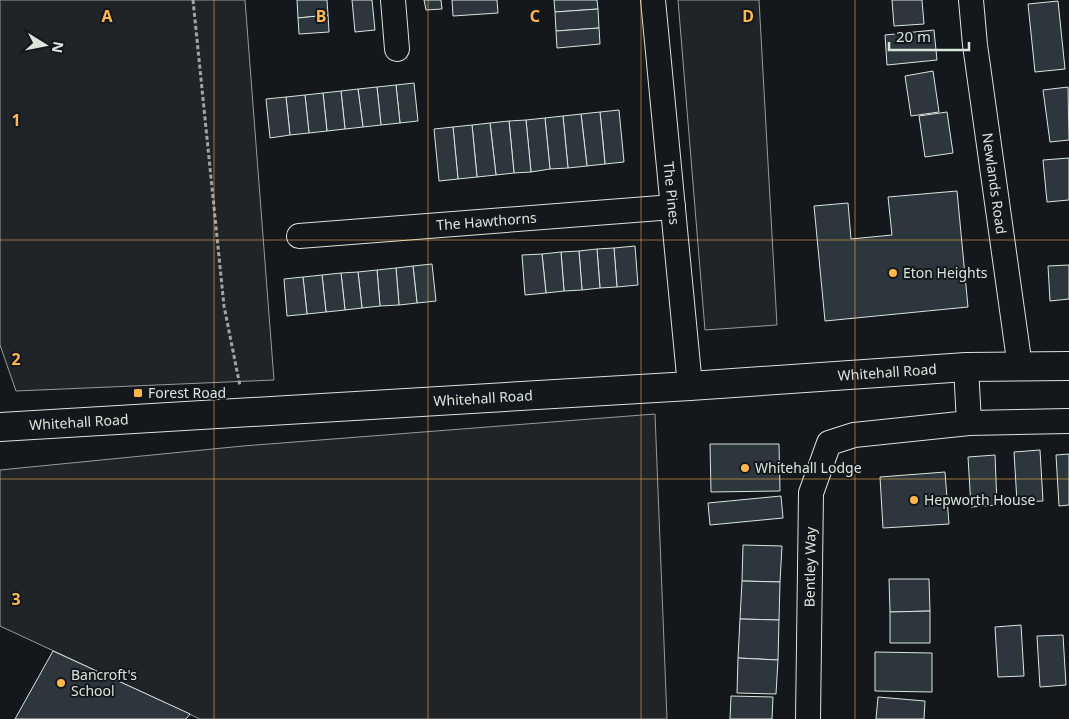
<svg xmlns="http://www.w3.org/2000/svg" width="1069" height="719" font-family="'Noto Sans',sans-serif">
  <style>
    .green { fill: #202428; stroke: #939e99 }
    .building { fill: #2c363c; stroke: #d8e6dc }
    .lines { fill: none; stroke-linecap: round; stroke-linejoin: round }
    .street-casing { stroke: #d8e6dc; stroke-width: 26 }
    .primary-casing { stroke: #d8e6dc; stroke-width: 30 }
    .path { stroke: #9da8a2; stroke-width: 3; stroke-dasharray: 4 2.5; stroke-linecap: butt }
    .street { stroke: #14181c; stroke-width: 24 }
    .primary { stroke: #14181c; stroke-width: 28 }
    .grid { fill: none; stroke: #ffb74d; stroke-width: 1; stroke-opacity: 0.55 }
    .poi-dot { fill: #ffb74d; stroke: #14181c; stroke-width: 2 }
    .labels { text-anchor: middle; stroke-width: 4; stroke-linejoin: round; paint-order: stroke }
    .street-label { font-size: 14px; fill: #d8e6dc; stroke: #14181c }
    .poi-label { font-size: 14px; fill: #d8e6dc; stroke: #14181c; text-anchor: start }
    .grid-label { font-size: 16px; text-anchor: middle; font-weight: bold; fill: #ffb74d; stroke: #14181c; stroke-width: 4; stroke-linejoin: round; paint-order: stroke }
  </style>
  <rect width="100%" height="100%" fill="#14181c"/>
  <g class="green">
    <polygon points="0,0 245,0 274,380 16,391 0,345"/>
    <polygon points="678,0 759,0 777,325 705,330"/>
    <polygon points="655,414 667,719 200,719 0,626 0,470 243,446"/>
  </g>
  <g class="building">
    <polygon points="297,0 327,0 328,15 298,18"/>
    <polygon points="352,0 372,0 375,30 355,32"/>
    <polygon points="424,0 441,0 442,9 426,10"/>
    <polygon points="452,0 497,0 498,13 453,16"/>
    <polygon points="554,0 597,0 598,9 555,12"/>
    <polygon points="892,0 922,0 924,24 894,26"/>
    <polygon points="1058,1 1065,69 1035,72 1028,4"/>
    <polygon points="598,9 599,28 556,31 555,12"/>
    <polygon points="328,15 329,32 299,34 298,18"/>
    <polygon points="599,28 600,44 557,48 556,31"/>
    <polygon points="934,30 937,60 887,65 885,35"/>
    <polygon points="933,71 939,112 911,116 905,76"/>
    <polygon points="414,83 418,121 400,123 396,85"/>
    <polygon points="396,85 400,123 381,125 377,87"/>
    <polygon points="377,87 381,125 363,127 358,89"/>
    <polygon points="1068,87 1069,140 1050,142 1043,90"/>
    <polygon points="358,89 363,127 345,129 341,91"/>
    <polygon points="341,91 345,129 327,131 323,93"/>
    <polygon points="323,93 327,131 309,133 305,95"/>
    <polygon points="305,95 309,133 290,135 286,97"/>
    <polygon points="286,97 290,135 270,138 266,99"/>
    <polygon points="619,110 624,162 605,164 600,112"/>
    <polygon points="600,112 605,164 587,166 581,114"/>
    <polygon points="947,112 953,153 925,157 919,116"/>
    <polygon points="581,114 587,166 568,168 563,116"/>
    <polygon points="563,116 568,168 550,169 545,118"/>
    <polygon points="545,118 550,169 531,172 526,120"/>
    <polygon points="526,120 531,172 514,173 509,121"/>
    <polygon points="509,121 514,173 496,175 490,123"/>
    <polygon points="490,123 496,175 477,177 472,125"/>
    <polygon points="472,125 477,177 458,179 453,127"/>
    <polygon points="453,127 458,179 439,181 434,129"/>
    <polygon points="1069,158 1069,200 1047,202 1043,160"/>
    <polygon points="957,191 968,307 825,321 814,206 848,203 851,239 892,235 888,197"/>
    <polygon points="635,246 638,285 617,287 614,248"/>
    <polygon points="614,248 617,287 600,288 597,249"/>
    <polygon points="597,249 600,288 582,290 579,251"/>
    <polygon points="579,251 582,290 564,291 561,252"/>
    <polygon points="561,252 564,291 546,293 542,254"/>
    <polygon points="542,254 546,293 525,295 522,255"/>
    <polygon points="432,264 436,301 417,303 413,266"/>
    <polygon points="1069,265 1069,299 1050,301 1048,266"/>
    <polygon points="413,266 417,303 399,305 396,268"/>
    <polygon points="396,268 399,305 380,306 377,270"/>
    <polygon points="377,270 380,306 362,308 358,272"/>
    <polygon points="358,272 362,308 345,310 341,273"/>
    <polygon points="341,273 345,310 326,312 322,275"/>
    <polygon points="322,275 326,312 307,314 303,277"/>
    <polygon points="303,277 307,314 287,316 284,279"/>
    <polygon points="710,444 779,444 780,491 711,492"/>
    <polygon points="1040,450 1043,501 1017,502 1014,452"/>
    <polygon points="1069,454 1069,505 1059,506 1056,455"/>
    <polygon points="995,455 997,505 971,507 968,457"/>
    <polygon points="945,472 949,524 883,528 880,477"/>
    <polygon points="781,496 783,518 710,525 708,503"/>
    <polygon points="743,545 782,546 780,582 742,581"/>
    <polygon points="889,579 929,579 930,611 890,612"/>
    <polygon points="742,581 780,582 779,620 740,619"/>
    <polygon points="930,611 930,643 890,643 890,612"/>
    <polygon points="740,619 779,620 778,660 738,658"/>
    <polygon points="1021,625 1024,676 998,677 995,627"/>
    <polygon points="1063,635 1066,685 1040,687 1037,636"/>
    <polygon points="53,651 190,714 186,719 15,719"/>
    <polygon points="875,652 932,653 932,692 875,691"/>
    <polygon points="738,658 778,660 776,694 737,693"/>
    <polygon points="731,696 773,697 772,719 730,719"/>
    <polygon points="878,697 925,701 924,719 876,719"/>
  </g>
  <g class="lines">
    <g class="street-casing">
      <g id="street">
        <polyline points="393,0 397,49"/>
        <path id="s1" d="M653,0L690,386"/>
        <path id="s2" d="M971,0L975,45L1020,367"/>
        <path id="s3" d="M299,236L673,207"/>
        <polyline points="969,423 1069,421"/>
        <path id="s4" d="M808,719L811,493L829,443L854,435L969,423L966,367"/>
      </g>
    </g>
    <g class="primary-casing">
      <g id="primary">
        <path id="s5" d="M0,427L690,386L966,367L1069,366"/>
      </g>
    </g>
    <polyline class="path" points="193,0 224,306 240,386"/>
    <use href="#street" class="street"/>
    <use href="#primary" class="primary"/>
  </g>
  <path class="grid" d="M214,0V719M428,0V719M641,0V719M855,0V719M0,240H1069M0,479H1069"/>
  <g class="poi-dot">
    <circle cx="893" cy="273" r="5"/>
    <rect x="133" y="388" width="10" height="10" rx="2.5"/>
    <circle cx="745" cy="468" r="5"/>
    <circle cx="914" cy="500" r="5"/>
    <circle cx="61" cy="683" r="5"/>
  </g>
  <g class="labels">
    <g class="street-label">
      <text dy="5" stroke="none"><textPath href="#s2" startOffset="185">Newlands Road</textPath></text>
      <text dy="5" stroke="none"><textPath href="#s1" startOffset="194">The Pines</textPath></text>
      <text dy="5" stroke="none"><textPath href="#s3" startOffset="188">The Hawthorns</textPath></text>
      <text dy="5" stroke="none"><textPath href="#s5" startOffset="889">Whitehall Road</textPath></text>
      <text dy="5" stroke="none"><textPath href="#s5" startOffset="484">Whitehall Road</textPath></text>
      <text dy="5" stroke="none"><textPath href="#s5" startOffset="79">Whitehall Road</textPath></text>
      <text dy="5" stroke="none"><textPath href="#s4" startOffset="152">Bentley Way</textPath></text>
    </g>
    <g class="poi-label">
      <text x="903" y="278">Eton Heights</text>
      <text x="148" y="398">Forest Road</text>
      <text x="755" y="473">Whitehall Lodge</text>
      <text x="924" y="505">Hepworth House</text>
      <text x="71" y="680">Bancroft's<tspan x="71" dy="16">School</tspan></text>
    </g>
  </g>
  <g class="grid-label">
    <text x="107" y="22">A</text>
    <text x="321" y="22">B</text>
    <text x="535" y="22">C</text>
    <text x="748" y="22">D</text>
    <text x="16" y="126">1</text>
    <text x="16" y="365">2</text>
    <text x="16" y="605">3</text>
  </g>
  <g transform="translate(45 45) rotate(100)" stroke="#14181c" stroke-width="4" paint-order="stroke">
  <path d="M0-4L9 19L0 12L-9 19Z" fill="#d8e6dc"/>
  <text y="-8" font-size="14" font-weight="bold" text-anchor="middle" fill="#d8e6dc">N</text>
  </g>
  <path d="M889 42v8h80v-8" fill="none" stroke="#d8e6dc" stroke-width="2.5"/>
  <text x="896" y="42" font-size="15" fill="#d8e6dc" stroke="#14181c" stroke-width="4" paint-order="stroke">20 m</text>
</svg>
